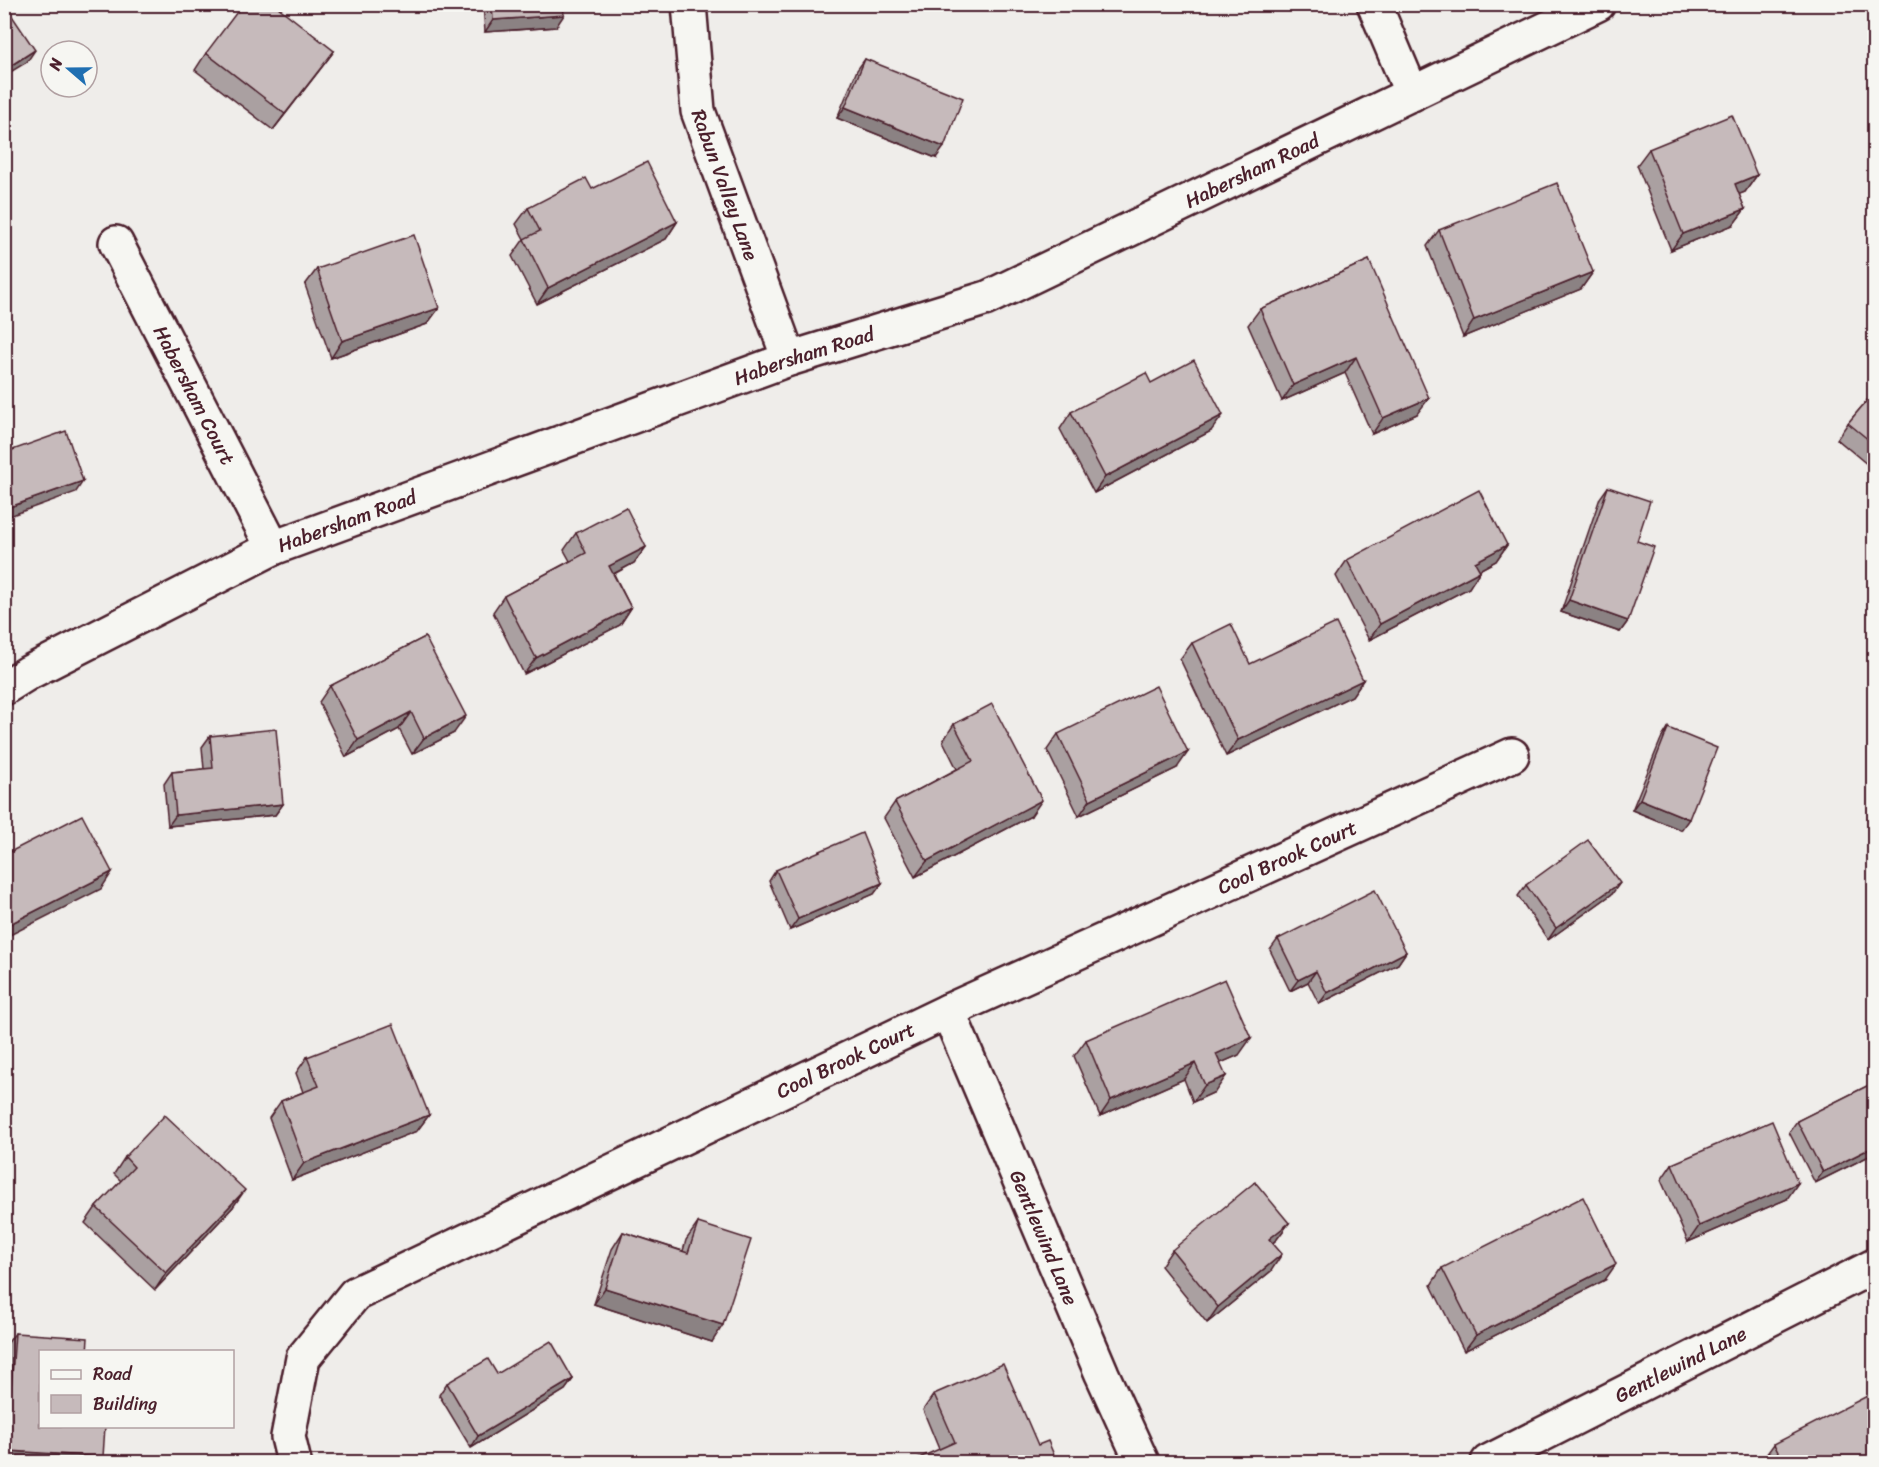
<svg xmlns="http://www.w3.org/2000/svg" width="1879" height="1467" font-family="Sriracha,sans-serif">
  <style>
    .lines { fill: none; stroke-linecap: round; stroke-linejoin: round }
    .minor-casing { stroke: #4a1f2b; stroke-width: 38 }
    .minor { stroke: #f6f6f2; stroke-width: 33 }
    .wall { fill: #aaa0a1; stroke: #4a1f2b; stroke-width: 1.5 }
    .shaded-wall { fill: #8b8283; stroke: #4a1f2b; stroke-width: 1.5 }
    .building { fill: #c6babb; stroke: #4a1f2b; stroke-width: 1.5 }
    .labels { text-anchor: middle; stroke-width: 5; stroke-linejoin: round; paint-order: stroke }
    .street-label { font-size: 20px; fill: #4a1f2b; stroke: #f6f6f2 }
  </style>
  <rect width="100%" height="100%" fill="#efedea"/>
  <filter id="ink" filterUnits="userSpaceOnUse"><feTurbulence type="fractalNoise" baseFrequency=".0167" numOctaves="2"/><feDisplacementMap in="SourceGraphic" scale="12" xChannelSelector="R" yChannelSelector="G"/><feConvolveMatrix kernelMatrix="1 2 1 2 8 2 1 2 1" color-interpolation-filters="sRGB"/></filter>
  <g filter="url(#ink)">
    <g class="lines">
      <g class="minor-casing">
        <g id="minor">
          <path id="s1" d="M689,4L698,111L789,359"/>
          <polyline points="1374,4 1412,94"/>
          <path id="s2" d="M116,243L273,548"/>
          <path id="s3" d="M4,688L28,673L273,548L789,359L987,298L1598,4"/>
          <path id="s4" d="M948,1011L1102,1374L1142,1462"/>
          <path id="s5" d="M294,1462L288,1437L303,1358L355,1294L948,1011L1512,755"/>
          <path id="s6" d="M1488,1462L1874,1266"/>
        </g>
      </g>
      <use href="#minor" class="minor"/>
    </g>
    <g class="wall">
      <polygon points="483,4 563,4 556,27 485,32"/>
      <polygon points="334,51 273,130 195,70 206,53"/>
      <polygon points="865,59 936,158 837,118 857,70"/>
      <polygon points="1649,149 1757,175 1745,192 1739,194 1745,209 1733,225 1671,250 1637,165"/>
      <polygon points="592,189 677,222 666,239 537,304 512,256 524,239 516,224 528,208"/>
      <polygon points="1439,230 1593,272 1581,289 1463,337 1427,246"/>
      <polygon points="1369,260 1417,414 1372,434 1345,373 1282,401 1248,325 1260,309"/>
      <polygon points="317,269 439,308 427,324 331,358 305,285"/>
      <polygon points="1151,383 1211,431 1094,493 1060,429 1071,412"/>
      <polygon points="1875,391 1875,471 1837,439 1848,423"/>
      <polygon points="1608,487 1637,541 1628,621 1620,632 1561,612 1600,498"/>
      <polygon points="576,533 646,547 634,563 614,574 631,608 620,625 524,674 493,612 504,596 570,561 564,550"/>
      <polygon points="1507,545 1496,561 1479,570 1469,588 1369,640 1336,576 1347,560"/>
      <polygon points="425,637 454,733 412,754 399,729 346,757 319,702 330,686"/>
      <polygon points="1192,643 1250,664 1363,680 1352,696 1226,756 1180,659"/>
      <polygon points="954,724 1031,816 915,877 884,818 895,802 957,769 943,741"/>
      <polygon points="1668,728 1681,830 1632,810 1661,739"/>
      <polygon points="1058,734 1177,768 1079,816 1047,750"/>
      <polygon points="210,736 283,804 275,815 168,826 164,784 172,772 204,769 202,747"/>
      <polygon points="776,870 882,883 874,894 790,930 769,881"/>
      <polygon points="1526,885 1612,894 1548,940 1518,896"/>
      <polygon points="1278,939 1406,952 1398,964 1319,1004 1308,982 1290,991 1270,950"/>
      <polygon points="1086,1040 1239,1055 1220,1063 1215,1092 1193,1102 1184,1079 1100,1116 1074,1056"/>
      <polygon points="307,1057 429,1115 417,1131 292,1180 269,1118 281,1101 303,1092 296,1073"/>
      <polygon points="1875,1082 1875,1153 1815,1183 1789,1132 1797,1121"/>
      <polygon points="125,1157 233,1207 155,1290 85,1223 96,1207 121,1181 114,1174"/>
      <polygon points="1672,1164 1787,1199 1688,1242 1661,1180"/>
      <polygon points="698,1223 712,1342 594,1304 612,1249 623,1232 683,1251 686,1240"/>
      <polygon points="1289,1223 1277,1239 1273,1243 1271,1271 1207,1323 1161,1266 1172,1250"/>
      <polygon points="1442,1268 1605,1280 1464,1351 1431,1285"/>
      <polygon points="15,1333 40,1352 103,1457 100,1462 4,1462 4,1348"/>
      <polygon points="497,1374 573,1379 565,1390 471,1448 439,1395 447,1383"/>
      <polygon points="934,1394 1038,1445 939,1449 923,1410"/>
      <polygon points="1774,1444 1875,1462 1770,1462 1766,1455"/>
    </g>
    <g class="shaded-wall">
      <polygon points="564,15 556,27 485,32 493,20"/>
      <polygon points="35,50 27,62 4,76 4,70"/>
      <polygon points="334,51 322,67 273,130 285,114"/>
      <polygon points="845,107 944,147 936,158 837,118"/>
      <polygon points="1757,175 1745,192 1723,201 1735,184"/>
      <polygon points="1745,209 1733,225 1671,250 1683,234"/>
      <polygon points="677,222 666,239 537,304 548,288"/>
      <polygon points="1593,272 1581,289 1463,337 1474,320"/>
      <polygon points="439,308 427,324 331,358 342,341"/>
      <polygon points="1356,357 1345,373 1282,401 1293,385"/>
      <polygon points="1429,398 1417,414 1372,434 1383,418"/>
      <polygon points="1223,415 1211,431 1094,493 1105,477"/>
      <polygon points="83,481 76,492 4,518 4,509"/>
      <polygon points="1507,545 1496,561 1464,578 1475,562"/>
      <polygon points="646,547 634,563 598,582 609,566"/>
      <polygon points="1480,571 1469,588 1369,640 1380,624"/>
      <polygon points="1569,600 1628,621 1620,632 1561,612"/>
      <polygon points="631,608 620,625 524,674 536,658"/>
      <polygon points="1363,680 1352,696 1226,756 1238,740"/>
      <polygon points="411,712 399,729 346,757 358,740"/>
      <polygon points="466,716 454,733 412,754 424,738"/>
      <polygon points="1188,752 1177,768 1079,816 1090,800"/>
      <polygon points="1640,799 1689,819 1681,830 1632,810"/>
      <polygon points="1042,800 1031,816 915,877 927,861"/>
      <polygon points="283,804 275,815 168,826 176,815"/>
      <polygon points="112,872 101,889 4,938 4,927"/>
      <polygon points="882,883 874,894 790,930 798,919"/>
      <polygon points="1620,883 1612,894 1548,940 1556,928"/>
      <polygon points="1406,952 1398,964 1319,1004 1327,993"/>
      <polygon points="1316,971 1308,982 1290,991 1298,980"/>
      <polygon points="1251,1038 1239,1055 1205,1070 1216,1054"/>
      <polygon points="1195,1063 1184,1079 1100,1116 1111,1100"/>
      <polygon points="1226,1076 1215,1092 1193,1102 1205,1085"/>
      <polygon points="429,1115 417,1131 292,1180 304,1163"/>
      <polygon points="1875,1146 1875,1153 1815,1183 1823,1172"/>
      <polygon points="1798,1183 1787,1199 1688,1242 1699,1226"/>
      <polygon points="245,1190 233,1207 155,1290 166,1273"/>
      <polygon points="1289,1223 1277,1239 1258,1255 1269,1239"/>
      <polygon points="1282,1254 1271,1271 1207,1323 1218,1307"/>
      <polygon points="1616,1264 1605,1280 1464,1351 1476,1335"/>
      <polygon points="605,1288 723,1325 712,1342 594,1304"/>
      <polygon points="573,1379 565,1390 471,1448 478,1436"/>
      <polygon points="4,1431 11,1432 4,1441"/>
      <polygon points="10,1451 103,1457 100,1462 4,1462 4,1458"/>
      <polygon points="1875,1458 1875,1462 1866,1462"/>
    </g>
    <g class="building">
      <polygon points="4,4 35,50 4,70"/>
      <polygon points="243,4 274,4 334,51 285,114 206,53"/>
      <polygon points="492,4 563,4 564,15 493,20"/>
      <polygon points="865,59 963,98 944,147 845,107"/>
      <polygon points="1732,115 1757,175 1735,184 1745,209 1683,234 1649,149"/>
      <polygon points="647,162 677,222 548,288 524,239 540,231 528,208 586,178 592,189"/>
      <polygon points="1557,183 1593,272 1474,320 1439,230"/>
      <polygon points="414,235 439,308 342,341 317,269"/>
      <polygon points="1369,260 1429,398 1383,418 1356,357 1293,385 1260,309"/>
      <polygon points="1194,360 1223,415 1105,477 1071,412 1146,373 1151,383"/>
      <polygon points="1875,391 1875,445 1848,423"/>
      <polygon points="66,431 83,481 4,509 4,453"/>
      <polygon points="1608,487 1650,501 1637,541 1654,547 1628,621 1569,600"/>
      <polygon points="1479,490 1507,545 1475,562 1480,571 1380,624 1347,560"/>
      <polygon points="626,507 646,547 609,566 631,608 536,658 504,596 586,553 576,533"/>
      <polygon points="1336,623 1363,680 1238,740 1192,643 1231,624 1250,664"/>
      <polygon points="425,637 466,716 424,738 411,712 358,740 330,686"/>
      <polygon points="1156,686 1188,752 1090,800 1058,734"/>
      <polygon points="992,704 1042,800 927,861 895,802 973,761 954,724"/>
      <polygon points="1668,728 1717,748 1689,819 1640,799"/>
      <polygon points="276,729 283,804 176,815 172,772 213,768 210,736"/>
      <polygon points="82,815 112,872 4,927 4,855"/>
      <polygon points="862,833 882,883 798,919 776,870"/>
      <polygon points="1588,840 1620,883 1556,928 1526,885"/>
      <polygon points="1375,890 1406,952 1327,993 1316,971 1298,980 1278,939"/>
      <polygon points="1225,979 1251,1038 1216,1054 1226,1076 1205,1085 1195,1063 1111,1100 1086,1040"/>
      <polygon points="393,1024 429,1115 304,1163 281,1101 319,1086 307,1057"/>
      <polygon points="1875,1082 1875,1146 1823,1172 1797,1121"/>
      <polygon points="165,1115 245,1190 166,1273 96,1207 134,1167 125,1157"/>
      <polygon points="1772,1121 1798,1183 1699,1226 1672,1164"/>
      <polygon points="1255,1182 1289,1223 1269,1239 1282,1254 1218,1307 1172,1250"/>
      <polygon points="1583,1197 1616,1264 1476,1335 1442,1268"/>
      <polygon points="698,1223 751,1240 723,1325 605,1288 623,1232 688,1253"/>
      <polygon points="15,1333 88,1338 87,1352 40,1352 40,1426 105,1426 103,1457 10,1451 11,1432 4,1431 4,1389 11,1389"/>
      <polygon points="551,1341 573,1379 478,1436 447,1383 488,1359 497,1374"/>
      <polygon points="1003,1364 1038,1445 1048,1441 1057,1462 910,1462 955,1442 934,1394"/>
      <polygon points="1875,1392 1875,1458 1866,1462 1783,1462 1774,1444"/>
    </g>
  </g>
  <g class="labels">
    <g class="street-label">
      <text dy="7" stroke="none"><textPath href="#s3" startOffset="1354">Habersham Road</textPath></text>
      <text dy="7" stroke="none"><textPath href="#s1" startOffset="186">Rabun Valley Lane</textPath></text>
      <text dy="7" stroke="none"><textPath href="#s3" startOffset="868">Habersham Road</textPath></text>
      <text dy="7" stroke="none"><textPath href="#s2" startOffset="171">Habersham Court</textPath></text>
      <text dy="7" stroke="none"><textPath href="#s3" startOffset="382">Habersham Road</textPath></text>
      <text dy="7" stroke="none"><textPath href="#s5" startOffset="1218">Cool Brook Court</textPath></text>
      <text dy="7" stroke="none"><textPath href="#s5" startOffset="732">Cool Brook Court</textPath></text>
      <text dy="7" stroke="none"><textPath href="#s4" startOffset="246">Gentlewind Lane</textPath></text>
      <text dy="7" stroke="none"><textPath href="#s6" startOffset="216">Gentlewind Lane</textPath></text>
    </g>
  </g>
  <rect width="1879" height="1467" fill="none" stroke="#f6f6f2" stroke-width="24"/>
  <rect x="12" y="12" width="1855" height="1443" fill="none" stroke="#4a1f2b" stroke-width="2" filter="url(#ink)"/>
  <rect x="39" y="1350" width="195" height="78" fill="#f6f6f2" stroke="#b1a0a2" stroke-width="1.5"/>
  <rect x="51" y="1370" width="30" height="9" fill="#f6f6f2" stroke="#b1a0a2" stroke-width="1.5"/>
  <text x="93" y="1380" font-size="18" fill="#4a1f2b">Road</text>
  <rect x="51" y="1395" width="30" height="18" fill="#c6babb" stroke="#b1a0a2" stroke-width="1.5"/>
  <text x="93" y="1410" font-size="18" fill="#4a1f2b">Building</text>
  <g transform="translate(69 69) rotate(290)"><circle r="28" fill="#f6f6f2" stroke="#b1a0a2" stroke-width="1.5"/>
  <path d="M0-4.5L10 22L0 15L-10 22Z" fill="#1f6fb2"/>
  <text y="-9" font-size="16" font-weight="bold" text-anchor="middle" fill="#4a1f2b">N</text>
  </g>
</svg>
